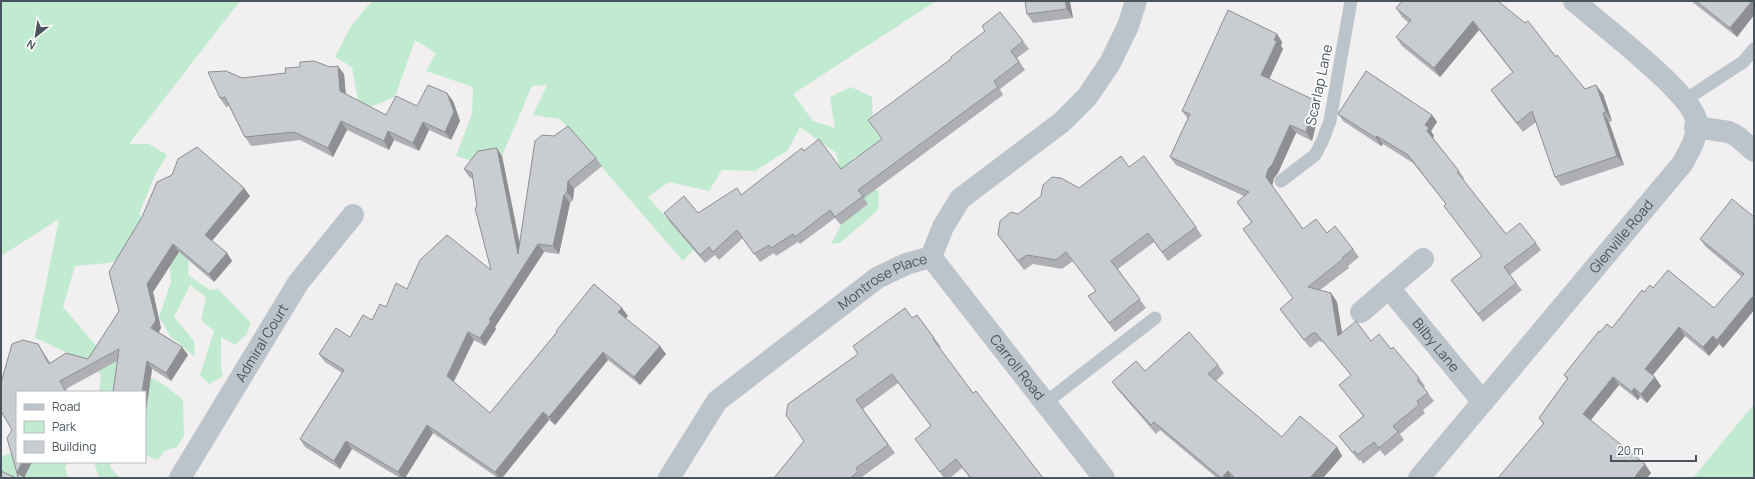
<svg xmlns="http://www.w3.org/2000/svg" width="1755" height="479" font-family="Manrope,sans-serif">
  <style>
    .green { fill: #c1ebd0 }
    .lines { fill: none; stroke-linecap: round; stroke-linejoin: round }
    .lane { stroke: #bcc4cb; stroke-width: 13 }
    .street { stroke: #bcc4cb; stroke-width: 22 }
    .wall { fill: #adafb4 }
    .shaded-wall { fill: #8d8f92 }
    .building { fill: #c9ccd1; stroke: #8d8f92 }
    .labels { text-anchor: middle; stroke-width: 3.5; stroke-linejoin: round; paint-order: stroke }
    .street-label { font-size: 14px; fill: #48535b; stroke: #fff }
  </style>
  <rect width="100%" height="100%" fill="#f1efef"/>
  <g class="green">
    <polygon points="1,1 240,1 129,144 149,144 167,155 155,175 139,214 148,225 168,238 189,261 188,275 210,290 218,289 251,323 246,335 235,345 221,337 221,367 223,376 209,384 200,375 214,331 201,320 206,297 190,285 174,317 194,341 195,357 170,336 159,317 171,282 170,265 136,244 127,258 108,263 75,266 63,307 98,348 166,386 183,400 184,436 177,447 164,451 158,460 145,455 145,419 149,392 99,392 101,375 86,361 35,338 59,219 1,256"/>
    <polygon points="372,1 936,1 793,94 813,121 835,128 830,97 851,87 872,97 873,128 887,147 852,158 879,193 878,210 840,243 831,244 841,225 839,166 836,153 800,127 788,150 755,171 722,170 709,191 669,182 648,197 694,249 683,261 560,119 533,115 547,85 532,86 502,156 473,161 456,156 472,114 473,87 426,71 436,53 415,40 395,97 360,111 352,67 335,57 351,26"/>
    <polygon points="1754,404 1754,478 1693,478"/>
    <polygon points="15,453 17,462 69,462 65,467 68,478 14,478 1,472 1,456"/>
    <polygon points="94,462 111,462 110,467 120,478 99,478"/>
  </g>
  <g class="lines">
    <g class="lane">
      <polyline points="1685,100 1743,62 1754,49"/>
      <polyline points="1281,181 1315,155 1322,142 1330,121 1351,1"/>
      <polyline points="1045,403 1155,318"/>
    </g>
    <g class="street">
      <polyline points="1695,127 1729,132 1738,137 1754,151"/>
      <path id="s1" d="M931,257L1104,478"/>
      <path id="s2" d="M1389,288L1483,402"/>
      <polyline points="1361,312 1423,259"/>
      <path id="s3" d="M180,478L298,283L353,215"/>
      <path id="s4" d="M669,478L717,401L877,278L906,264L931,257L943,227L960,199L1062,122L1087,97L1110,63L1128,26L1136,1"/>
      <path id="s5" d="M1419,478L1682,164C1690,150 1699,136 1696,119C1689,91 1598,22 1574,1"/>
    </g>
  </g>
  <g class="wall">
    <polygon points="1025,1 1073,1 1070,2 1073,18 1033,23 1027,14"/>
    <polygon points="1498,1 1556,57 1585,89 1603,94 1612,121 1609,122 1624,165 1561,186 1555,177 1536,122 1523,132 1497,99 1491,90 1513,73 1479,30 1440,77 1402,46 1396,37 1409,23 1402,17 1396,8"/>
    <polygon points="1691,1 1754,1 1754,15 1737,37"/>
    <polygon points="1277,34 1282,42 1281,46 1283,49 1269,79 1320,108 1312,141 1296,133 1278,173 1274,178 1272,186 1303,229 1327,233 1353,249 1359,257 1348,266 1349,268 1320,290 1331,293 1337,302 1342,333 1371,341 1391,349 1419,378 1425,386 1424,388 1434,401 1423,410 1425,413 1400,434 1404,440 1385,456 1380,450 1363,464 1361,460 1359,461 1339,436 1363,416 1339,385 1351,375 1322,341 1321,342 1319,341 1310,348 1280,309 1293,298 1252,223 1237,202 1244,196 1176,165 1170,157 1188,119 1182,111"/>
    <polygon points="1023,41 1029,49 1017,58 1025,70 1000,89 1003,95 864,198 868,204 841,225 835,218 800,244 798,242 776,256 774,253 760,262 743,238 719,260 715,255 705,263 669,221 664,213 698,213 741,195 804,151 841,169"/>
    <polygon points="344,74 346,94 386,115 417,106 453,101 460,121 451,140 429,130 419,151 394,140 389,150 347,130 333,157 300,140 251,146 245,137 229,106 226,107 220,98 242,78"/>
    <polygon points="1338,114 1432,115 1437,122 1431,131 1434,136 1433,138 1459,171 1464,178 1463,180 1506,234 1536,243 1541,250 1510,275 1522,290 1483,322 1451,280 1482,256 1444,206 1446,204 1413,163 1383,144 1381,146 1343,121"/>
    <polygon points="535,141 596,158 602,166 574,189 573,200 570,203 559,254 544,252 495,327 496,329 485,346 474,340 454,382 490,413 557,332 556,331 628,316 625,318 666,354 640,385 608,360 555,425 549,420 502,478 498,478 433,433 405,478 400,478 352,449 340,469 305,447 300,439 342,373 325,362 319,354 350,337 372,320 407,289 491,270 477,206 473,179 469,177 464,169 502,156 520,243"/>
    <polygon points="197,147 244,188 250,196 212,241 227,253 232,261 214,282 179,252 153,292 161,328 159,332 182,347 188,355 171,381 152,369 145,419 145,392 113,392 117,361 66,389 68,392 17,392 17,462 32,462 24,477 26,478 18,478 17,473 18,474 7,438 12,430 1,411 1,383 12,344 23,340 38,344 50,363 66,353 88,359 119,311 109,272 142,217 157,182 172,175 178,159"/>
    <polygon points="1129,167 1196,227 1202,236 1168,261 1154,242 1118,269 1146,308 1115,332 1088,296 1096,291 1073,261 1062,269 1033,264 1024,270 998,235 1018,214"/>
    <polygon points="1754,217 1754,310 1723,348 1719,344 1709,356 1685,336 1653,375 1661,386 1647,403 1640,397 1638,400 1619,385 1591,420 1651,473 1647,478 1498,478 1543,424 1539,418 1567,379 1564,375 1600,332 1612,328 1644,292 1653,288 1714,308 1742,277 1706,247 1700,239"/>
    <polygon points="917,315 941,347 939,348 973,393 1043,478 970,478 962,468 950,478 944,478 915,439 931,426 898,383 863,409 895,453 862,477 863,478 774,478 804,441 912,318"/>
    <polygon points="1218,365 1224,373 1216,381 1282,437 1337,447 1342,456 1323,478 1217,478 1160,430 1156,434 1118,390 1112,382 1145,371"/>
  </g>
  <g class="shaded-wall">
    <polygon points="1065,1 1070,1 1070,2 1073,18 1067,9"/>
    <polygon points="1752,1 1754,1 1754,15 1737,37 1730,28"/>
    <polygon points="1473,21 1479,30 1440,77 1434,68"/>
    <polygon points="1277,34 1282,42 1281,46 1283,49 1267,84 1261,75"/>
    <polygon points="338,66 344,74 346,100 340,91"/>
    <polygon points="1596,85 1603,94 1612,121 1606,112"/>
    <polygon points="447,93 453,101 460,121 451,140 445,132"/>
    <polygon points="1314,100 1320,108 1312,141 1306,132"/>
    <polygon points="1603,113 1609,122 1624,165 1617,156"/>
    <polygon points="1432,115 1437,122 1431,131 1434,136 1432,139 1427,131 1425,125"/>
    <polygon points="341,121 347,130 333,157 328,148"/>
    <polygon points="423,122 429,130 419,151 413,143"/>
    <polygon points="1290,125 1296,133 1278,173 1274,178 1272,186 1266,177 1268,169"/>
    <polygon points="388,131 394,140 389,150 384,141"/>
    <polygon points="1377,136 1383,144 1381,146 1376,138"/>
    <polygon points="497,148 502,156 523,262 518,254"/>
    <polygon points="568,181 574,189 573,200 567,192"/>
    <polygon points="244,188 250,196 210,243 205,235"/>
    <polygon points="564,195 570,203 559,254 553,246"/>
    <polygon points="173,244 179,252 153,292 161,328 156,336 151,328 147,284"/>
    <polygon points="538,244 544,252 495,327 496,329 485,346 480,338 489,320"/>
    <polygon points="227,253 232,261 214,282 209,274"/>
    <polygon points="1331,293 1337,302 1344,345 1338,336"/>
    <polygon points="1752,297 1754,299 1754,310 1723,348 1717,340"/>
    <polygon points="622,308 628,316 624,320 618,312"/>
    <polygon points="1679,327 1685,336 1651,377 1645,369"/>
    <polygon points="468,332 474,340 452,384 447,376"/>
    <polygon points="1713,336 1719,344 1709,356 1703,347"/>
    <polygon points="38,344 43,352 55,372 49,364"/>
    <polygon points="660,346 666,354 640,385 634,377"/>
    <polygon points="182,347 188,355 171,381 166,373"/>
    <polygon points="603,352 608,360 555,425 549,417"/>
    <polygon points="147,361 152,369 145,419 145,392 142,392"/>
    <polygon points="1613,377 1619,385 1589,422 1583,414"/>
    <polygon points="1655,377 1661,386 1647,403 1641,394"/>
    <polygon points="1634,388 1640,397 1638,400 1632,392"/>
    <polygon points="543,412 549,420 502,478 499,478 495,472"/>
    <polygon points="427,425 433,433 405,478 402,478 398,472"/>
    <polygon points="346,441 352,449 340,469 334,461"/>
    <polygon points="1337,447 1342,456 1323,478 1310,478"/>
    <polygon points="22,462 32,462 24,478 21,478 17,473"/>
    <polygon points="1645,464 1651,473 1647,478 1634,478"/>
    <polygon points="1228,471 1232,478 1222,478"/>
  </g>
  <g class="building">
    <polygon points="1025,1 1065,1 1067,9 1027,14"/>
    <polygon points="1402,1 1498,1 1525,23 1528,21 1556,57 1557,55 1585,89 1596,85 1606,112 1603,113 1617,156 1555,177 1532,111 1517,123 1491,90 1513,72 1473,21 1434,68 1396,37 1411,20 1396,8"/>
    <polygon points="1696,1 1752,1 1730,28"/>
    <polygon points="1228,10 1277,34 1274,40 1277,41 1261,75 1314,100 1306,132 1290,125 1272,165 1268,169 1266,177 1303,229 1316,219 1327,233 1335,226 1353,249 1342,258 1343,259 1308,287 1331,293 1338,336 1356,321 1371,341 1379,334 1391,349 1393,347 1419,378 1417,380 1428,393 1417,401 1419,405 1393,426 1398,432 1379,448 1374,442 1357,455 1355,451 1353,453 1339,436 1364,416 1339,385 1351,375 1316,333 1315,334 1314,332 1304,340 1280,309 1293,298 1243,229 1252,222 1237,202 1249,192 1170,157 1190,114 1182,111"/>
    <polygon points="1000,12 1023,41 1011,51 1019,62 994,81 998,87 858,190 863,196 835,217 830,210 795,237 793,234 771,248 769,245 754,254 737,230 713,252 709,247 700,255 664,213 684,196 698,213 737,188 741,195 802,148 804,151 819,139 841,169 882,139 868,120 951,59 951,57 985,31 982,26"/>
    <polygon points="314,61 330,67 338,66 340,91 386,115 396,96 417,106 428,85 447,93 454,112 445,132 423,122 413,143 388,131 384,141 341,121 328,148 294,132 245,137 225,97 220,98 208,72 226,71 242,78 286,73 285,68 300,67 300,62"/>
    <polygon points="1366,71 1432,115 1425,125 1429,128 1427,131 1459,171 1457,172 1506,234 1520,223 1536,243 1504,267 1516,283 1478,314 1451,280 1482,256 1444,206 1446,204 1408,155 1377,136 1376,138 1338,114"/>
    <polygon points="568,126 596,158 568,181 567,192 564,195 553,246 538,244 489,320 491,321 480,338 468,332 447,376 490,413 557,332 556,331 594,284 622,308 618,312 660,346 634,377 603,352 549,417 543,412 495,472 427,425 398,472 346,441 334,461 300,439 344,370 319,354 336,328 350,337 363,315 372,320 380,304 386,307 396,283 407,289 420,260 447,235 491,270 475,208 477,206 472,173 464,169 478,151 497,148 518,254 535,141 542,135 554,136"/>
    <polygon points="197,147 244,188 205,235 227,253 209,274 173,244 147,284 156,320 151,328 182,347 166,373 147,361 142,392 113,392 119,349 60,381 66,392 17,392 17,462 22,462 17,473 7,438 12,430 1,411 1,383 12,344 23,340 38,344 49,364 66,353 88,359 119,311 109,272 142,217 157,182 172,175 178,159"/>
    <polygon points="1121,156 1129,167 1144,156 1196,227 1162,252 1148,233 1111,261 1140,299 1109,323 1088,296 1096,291 1066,252 1056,260 1027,255 1018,261 998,235 1000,221 1011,212 1018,214 1041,196 1043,185 1052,177 1061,178 1079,188"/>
    <polygon points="1732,199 1754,217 1754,298 1752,297 1717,340 1713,336 1703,347 1679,327 1645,369 1655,377 1641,394 1634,388 1632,392 1613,377 1583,414 1645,464 1634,478 1498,478 1544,423 1539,418 1568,378 1564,375 1599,331 1600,332 1607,324 1612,328 1642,290 1644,292 1650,285 1653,288 1668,270 1714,308 1744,274 1700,239"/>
    <polygon points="905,308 912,318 917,315 934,338 933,339 973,393 976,391 1043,478 971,478 956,459 940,472 915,439 931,426 892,374 856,400 888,445 856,468 858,472 850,478 774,478 804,441 786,415 788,404 858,354 853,346"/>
    <polygon points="1189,332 1218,365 1208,374 1282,437 1300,416 1337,447 1310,478 1235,478 1228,471 1222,478 1221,478 1154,422 1151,425 1112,382 1136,361 1145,371"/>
    <polygon points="1,471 16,478 1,478"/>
    <polygon points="17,473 26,478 18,478"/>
  </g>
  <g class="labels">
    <g class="street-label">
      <text transform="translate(1319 85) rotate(-78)" y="5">Scarlap Lane</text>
      <text dy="5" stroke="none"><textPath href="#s5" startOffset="315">Glenville Road</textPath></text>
      <text dy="5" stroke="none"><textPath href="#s4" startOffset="296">Montrose Place</textPath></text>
      <text dy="5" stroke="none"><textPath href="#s3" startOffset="158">Admiral Court</textPath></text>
      <text dy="5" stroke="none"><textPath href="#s2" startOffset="74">Bilby Lane</textPath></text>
      <text dy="5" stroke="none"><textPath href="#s1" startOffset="140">Carroll Road</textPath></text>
    </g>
  </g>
  <rect width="1755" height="479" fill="none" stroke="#48535b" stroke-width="4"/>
  <rect x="16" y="391" width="130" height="72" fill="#ffffff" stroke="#b6babd"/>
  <rect x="24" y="404" width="20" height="6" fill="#bcc4cb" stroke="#b6babd"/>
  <text x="52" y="411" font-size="12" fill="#48535b">Road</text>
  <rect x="24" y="421" width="20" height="12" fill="#c1ebd0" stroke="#b6babd"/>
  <text x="52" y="431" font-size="12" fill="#48535b">Park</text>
  <rect x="24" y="441" width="20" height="12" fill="#c9ccd1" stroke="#b6babd"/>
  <text x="52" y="451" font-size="12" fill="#48535b">Building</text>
  <g transform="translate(36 36) rotate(210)" stroke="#ffffff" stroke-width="3" paint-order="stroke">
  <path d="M0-3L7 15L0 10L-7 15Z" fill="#48535b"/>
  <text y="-6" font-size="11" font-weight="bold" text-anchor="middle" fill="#48535b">N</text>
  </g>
  <path d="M1611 455v6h85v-6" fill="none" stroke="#48535b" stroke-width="2"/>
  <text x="1617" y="455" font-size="12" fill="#48535b" stroke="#ffffff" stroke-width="3" paint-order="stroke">20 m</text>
</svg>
